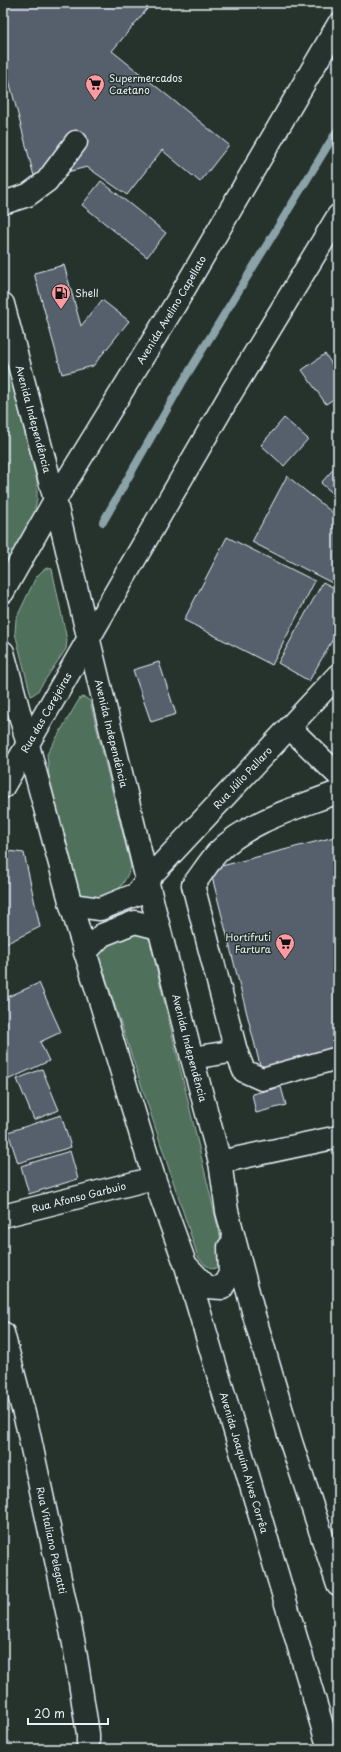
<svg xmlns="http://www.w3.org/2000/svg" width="341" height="1752" font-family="'Playpen Sans',sans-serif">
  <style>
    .green { fill: #4f715b; stroke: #9cb1aa }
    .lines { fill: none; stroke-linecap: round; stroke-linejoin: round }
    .stream { stroke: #8aa2a8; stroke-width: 8 }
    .building { fill: #565e6c; stroke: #e8f1f8 }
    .minor-casing { stroke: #e8f1f8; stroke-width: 25 }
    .major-casing { stroke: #e8f1f8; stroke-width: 25 }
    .minor { stroke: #26332d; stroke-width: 22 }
    .major { stroke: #26332d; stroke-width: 22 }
    .labels { text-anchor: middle; stroke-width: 3; stroke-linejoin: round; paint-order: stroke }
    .poi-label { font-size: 10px; fill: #e8f1f8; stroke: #26332d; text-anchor: start }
    .street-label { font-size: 10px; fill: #e8f1f8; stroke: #26332d }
  </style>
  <rect width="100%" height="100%" fill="#26332d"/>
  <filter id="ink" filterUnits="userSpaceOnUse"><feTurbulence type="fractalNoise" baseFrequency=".025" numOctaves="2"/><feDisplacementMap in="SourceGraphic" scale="8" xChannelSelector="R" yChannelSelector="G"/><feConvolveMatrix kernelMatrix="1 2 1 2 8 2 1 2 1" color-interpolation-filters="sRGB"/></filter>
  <g filter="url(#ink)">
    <g class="green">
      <polygon points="3,345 37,481 37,499 33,519 16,550 5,552 3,552"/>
      <polygon points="47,568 52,569 67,640 66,649 37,692 31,696 15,633 16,619 36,577 43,570"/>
      <path d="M84,697L90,701L131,867C120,892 119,891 94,901L78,893L49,776L47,754L80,698Z"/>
      <polygon points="125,932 146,934 150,941 225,1257 222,1265 213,1269 205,1265 198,1257 99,957 101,946"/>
    </g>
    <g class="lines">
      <polyline class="stream" points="103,522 182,383 338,129"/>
    </g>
    <g class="building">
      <polygon points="3,3 152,3 112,51 229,145 200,182 162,150 127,195 87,167 35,180 3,57"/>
      <polygon points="101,181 166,233 147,257 82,205"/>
      <polygon points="64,265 81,326 102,300 129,321 93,366 62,374 34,273"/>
      <polygon points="325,354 338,373 338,396 326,404 302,370"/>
      <polygon points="284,418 308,439 284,466 261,445"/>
      <polygon points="338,464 338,498 321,483"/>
      <polygon points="287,476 338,517 338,586 252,542"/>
      <polygon points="227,537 315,581 272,665 184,620"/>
      <polygon points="323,582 338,590 338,630 309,681 278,663"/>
      <polygon points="159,662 176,714 151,722 133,670"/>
      <polygon points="338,836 338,1050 261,1069 210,869"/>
      <polygon points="8,851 24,853 40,927 3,945 3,860"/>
      <polygon points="39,983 61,1032 40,1042 49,1061 3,1082 3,999"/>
      <polygon points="42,1069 59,1110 34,1120 17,1079"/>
      <polygon points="281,1087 286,1105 256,1113 252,1094"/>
      <polygon points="61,1115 71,1147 18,1163 8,1132"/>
      <polygon points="70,1151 78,1179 29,1194 21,1166"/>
    </g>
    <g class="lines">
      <g class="minor-casing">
        <g id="minor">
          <polyline points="3,203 28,195 47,181 76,142"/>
          <path id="s1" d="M55,500L176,303L338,25"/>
          <polyline points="89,638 231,393 338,216"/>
          <polyline points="290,728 338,775"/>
          <path d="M338,792C297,808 248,821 217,853C208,863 201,875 193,885L236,1051L244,1071L262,1079L338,1058"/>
          <path id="s2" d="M147,880L338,675"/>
          <polyline points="192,1058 236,1051"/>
          <polyline points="220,1162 338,1137"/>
          <path id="s3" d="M3,1216L154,1178"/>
          <path id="s4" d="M3,1333L27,1425L74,1644L88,1734V1749"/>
        </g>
      </g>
      <g class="major-casing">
        <g id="major">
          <path id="s5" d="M3,304L55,500L147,880L192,1058L220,1162L227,1211L254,1315L291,1442L338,1585"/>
          <polyline points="3,592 55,500"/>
          <path id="s6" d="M3,652L71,905L154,1178L186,1266L329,1749"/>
          <path id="s7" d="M3,787L89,638"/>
          <polyline points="71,905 100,909 137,894 147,880"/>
          <polyline points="85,953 102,935 135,922 159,928"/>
          <polyline points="188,1267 207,1287 222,1288 230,1274 229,1247"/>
        </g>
      </g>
      <use href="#minor" class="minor"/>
      <use href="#major" class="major"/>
    </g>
  </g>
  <defs>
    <g id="supermarket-pin" transform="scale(1)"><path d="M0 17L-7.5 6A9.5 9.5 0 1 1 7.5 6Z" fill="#ff9aa2" stroke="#26332d"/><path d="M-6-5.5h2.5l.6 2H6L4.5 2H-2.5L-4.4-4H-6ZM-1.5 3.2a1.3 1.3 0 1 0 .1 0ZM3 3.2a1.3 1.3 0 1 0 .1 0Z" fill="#111"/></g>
    <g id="fuel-pin" transform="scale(1)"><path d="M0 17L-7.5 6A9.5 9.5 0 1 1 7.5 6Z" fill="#ff9aa2" stroke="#26332d"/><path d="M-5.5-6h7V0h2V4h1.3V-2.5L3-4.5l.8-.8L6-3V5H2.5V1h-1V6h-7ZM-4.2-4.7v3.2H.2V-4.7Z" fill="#111"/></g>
  </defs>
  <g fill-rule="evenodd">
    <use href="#supermarket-pin" x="95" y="84"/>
    <use href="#fuel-pin" x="61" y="293"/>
    <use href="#supermarket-pin" x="285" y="943"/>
  </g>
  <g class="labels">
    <g class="poi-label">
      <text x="109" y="82">Supermercados<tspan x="109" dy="12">Caetano</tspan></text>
      <text x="75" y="297">Shell</text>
      <text x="271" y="941" text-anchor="end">Hortifruti<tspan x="271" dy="12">Fartura</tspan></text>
    </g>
    <g class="street-label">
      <text dy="4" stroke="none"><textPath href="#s1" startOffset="223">Avenida Avelino Capellato</textPath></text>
      <text dy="4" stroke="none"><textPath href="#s5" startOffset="119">Avenida Independência</textPath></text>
      <text dy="4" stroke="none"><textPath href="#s7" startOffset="86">Rua das Cerejeiras</textPath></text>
      <text dy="4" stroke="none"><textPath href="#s5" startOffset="443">Avenida Independência</textPath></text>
      <text dy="4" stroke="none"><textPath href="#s2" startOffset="140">Rua Júlio Pallaro</textPath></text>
      <text dy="4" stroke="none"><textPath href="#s5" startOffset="767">Avenida Independência</textPath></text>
      <text dy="4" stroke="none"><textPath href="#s3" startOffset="78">Rua Afonso Garbuio</textPath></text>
      <text dy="4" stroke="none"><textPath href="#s6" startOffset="846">Avenida Joaquim Alves Corrêa</textPath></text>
      <text dy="4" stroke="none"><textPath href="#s4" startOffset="213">Rua Vitaliano Pelegatti</textPath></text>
    </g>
  </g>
  <rect width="341" height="1752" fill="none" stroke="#26332d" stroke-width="16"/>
  <rect x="8" y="8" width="325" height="1736" fill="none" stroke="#e8f1f8" stroke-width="1.5" filter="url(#ink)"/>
  <path d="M28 1718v6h80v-6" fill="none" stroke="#e8f1f8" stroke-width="2"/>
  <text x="34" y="1718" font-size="12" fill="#e8f1f8" stroke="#26332d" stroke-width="3" paint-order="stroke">20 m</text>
</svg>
